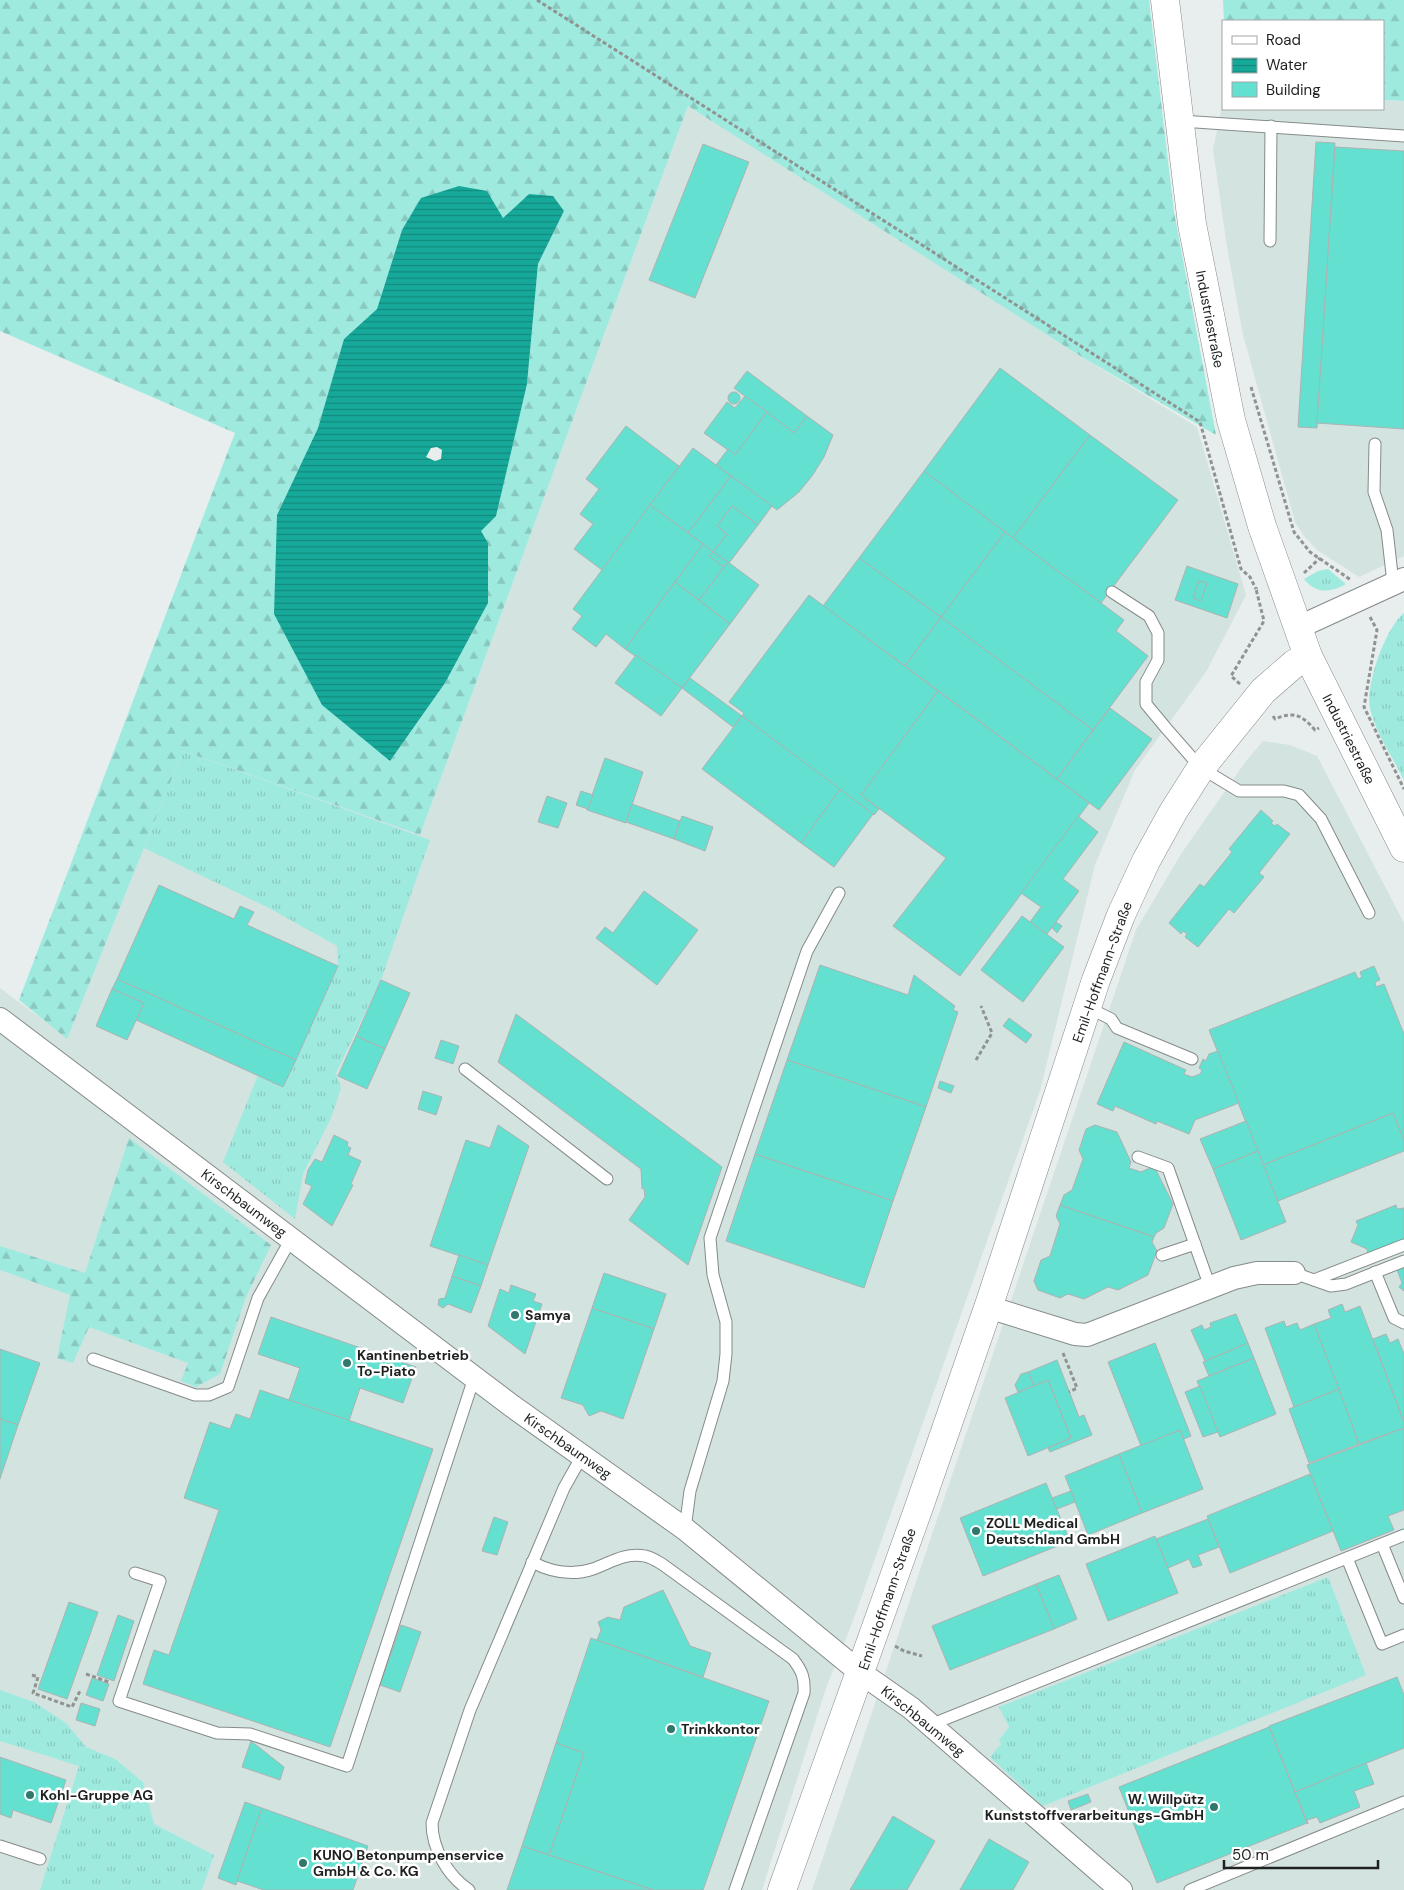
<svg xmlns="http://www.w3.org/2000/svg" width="1404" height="1890" font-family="'DM Sans',sans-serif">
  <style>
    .built { fill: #d3e3e0 }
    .grass { fill: url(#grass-tufts) }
    .forest { fill: url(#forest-firs); fill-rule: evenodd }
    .water { fill: url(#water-rules); fill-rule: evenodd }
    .building { fill: #63e0d0; stroke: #adb3b2 }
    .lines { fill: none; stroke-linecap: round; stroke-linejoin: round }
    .lane-casing { stroke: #858b8a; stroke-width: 13 }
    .street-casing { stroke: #858b8a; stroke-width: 24 }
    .secondary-casing { stroke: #858b8a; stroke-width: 29 }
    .path { stroke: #8f9392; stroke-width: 3; stroke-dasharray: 4 2.5; stroke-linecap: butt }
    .lane { stroke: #fff; stroke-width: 11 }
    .street { stroke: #fff; stroke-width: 22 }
    .secondary { stroke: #fff; stroke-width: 28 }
    .poi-dot { fill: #30776e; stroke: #fff; stroke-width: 2 }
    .labels { text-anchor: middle; stroke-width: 5; stroke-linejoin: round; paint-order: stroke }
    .street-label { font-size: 14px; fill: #1f2121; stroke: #fff }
    .poi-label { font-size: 14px; font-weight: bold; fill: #1f2121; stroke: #fff; text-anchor: start }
  </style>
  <defs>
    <pattern id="grass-tufts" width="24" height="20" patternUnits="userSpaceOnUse" patternTransform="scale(1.25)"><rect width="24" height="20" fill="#9feadf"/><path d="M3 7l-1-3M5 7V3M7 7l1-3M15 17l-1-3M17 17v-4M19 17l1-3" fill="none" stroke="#88c8bf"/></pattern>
    <pattern id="forest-firs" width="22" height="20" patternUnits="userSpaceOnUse" patternTransform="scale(1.25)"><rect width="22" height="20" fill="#9feadf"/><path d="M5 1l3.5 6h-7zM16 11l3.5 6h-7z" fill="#88c8bf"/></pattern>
    <pattern id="water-rules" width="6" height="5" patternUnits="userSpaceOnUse" patternTransform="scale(1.25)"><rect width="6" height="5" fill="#16a99a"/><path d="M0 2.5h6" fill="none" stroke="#13897d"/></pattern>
  </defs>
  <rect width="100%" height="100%" fill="#e8eeed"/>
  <g class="built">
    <polygon points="1383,100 1404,101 1404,556 1359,577 1317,550 1304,536 1295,522 1243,335 1227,247 1213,149 1223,102 1223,109 1383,109"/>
    <polygon points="688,106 1082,357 1197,427 1246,595 1206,672 1135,770 1095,865 1040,1091 853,1621 826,1688 762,1890 0,1890 0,988 67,1038 183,751 420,835"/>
    <polygon points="1263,741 1290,745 1317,756 1404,923 1404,1890 812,1890 1136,930 1181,854 1246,761"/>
  </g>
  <g class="grass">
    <path d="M1328,569L1346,584C1331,593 1315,594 1304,579L1318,571Z"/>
    <path d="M1404,613V780C1393,758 1376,733 1370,709C1365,686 1385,628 1404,613Z"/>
    <polygon points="183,751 430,840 381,980 336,1073 341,1088 331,1118 303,1174 295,1219 223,1162 258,1075 283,1087 338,966 337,946 269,908 144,848"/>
    <polygon points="1328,1577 1366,1675 1043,1806 990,1757 1001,1744 999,1740 1009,1727 999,1707"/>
    <polygon points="0,1690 34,1702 66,1723 86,1747 115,1759 143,1782 154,1824 214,1855 202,1890 40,1890 79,1766 0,1741"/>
  </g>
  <g class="forest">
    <path d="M0,0H1149L1174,212L1216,435L1082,357L688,106L420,835L183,751L67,1039L19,1000L235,433L0,331ZM529,194L564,211L538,264L527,384L481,531L488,603L445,683L390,761L277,515L318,428L344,339L377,309L402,230L503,218Z"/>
    <polygon points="1223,0 1404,0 1404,101 1383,100 1383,21 1224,21"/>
    <polygon points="129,1138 271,1245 246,1297 220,1374 196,1387 181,1381 188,1363 89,1327 73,1363 57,1358 70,1295 0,1270 0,1246 85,1273"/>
  </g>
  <path class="water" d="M459,186L487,191L503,218L529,194L553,196L564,211L538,264L527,384L496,516L481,531L488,543V603L445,683L390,761L322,705L274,614L277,515L318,428L344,339L377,309L402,230L421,198ZM437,447L442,450L441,459L435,461L426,457L431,448Z"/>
  <g class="building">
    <polygon points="1316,142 1335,143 1317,428 1298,427"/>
    <polygon points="703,144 749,162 695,298 649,280"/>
    <polygon points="1335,147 1404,151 1404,429 1317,423"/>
    <polygon points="1000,368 1090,435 1013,538 924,471"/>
    <polygon points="747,371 807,416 794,433 734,388"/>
    <circle cx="734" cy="398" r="6"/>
    <polygon points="745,396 767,412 735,455 704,433 727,402 735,408"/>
    <polygon points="767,412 794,433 807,416 833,435 824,457 812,476 799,492 777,510 716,465 728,449 735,455"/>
    <polygon points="626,426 679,466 602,570 574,549 593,524 580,514 599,489 586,479"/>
    <polygon points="1090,435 1178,500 1101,603 1013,538"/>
    <polygon points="693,448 731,476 688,533 650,505"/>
    <polygon points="924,471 1005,532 941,617 859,558"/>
    <polygon points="731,476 772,506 758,525 732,506 717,526 727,534 713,552 688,533"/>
    <polygon points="650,505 703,544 625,649 606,634 596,647 572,629 582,616 573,609"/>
    <polygon points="732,506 758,525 729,563 713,552 727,534 717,526"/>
    <polygon points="1005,532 1124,620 1116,631 1148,656 1093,730 941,617"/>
    <polygon points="703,544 713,552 709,556 724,567 699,600 675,582"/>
    <polygon points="713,552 728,562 724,567 709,556"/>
    <polygon points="859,558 941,617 905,666 823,606"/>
    <polygon points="728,562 759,585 730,624 699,600"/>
    <polygon points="1187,566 1238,584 1227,618 1175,600"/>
    <polygon points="1199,581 1207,583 1201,601 1193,598"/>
    <polygon points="675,582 730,624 682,688 625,649"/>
    <polygon points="809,595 938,691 861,795 879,809 874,815 742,716 744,713 729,702"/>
    <polygon points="941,617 1093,730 1057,779 905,666"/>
    <polygon points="636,655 682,688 661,716 615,683"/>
    <polygon points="690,678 742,716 733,727 682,688"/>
    <polygon points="938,691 1089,803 960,976 893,926 946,858 861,795"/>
    <polygon points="1110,708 1152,739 1099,810 1057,779"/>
    <polygon points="742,716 840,789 801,843 702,769"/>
    <polygon points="605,758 643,772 626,823 587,810"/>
    <polygon points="840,789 873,814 834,867 801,843"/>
    <polygon points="581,791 593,795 588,809 576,805"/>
    <polygon points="547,796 567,803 558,828 538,822"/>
    <polygon points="632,804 680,821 674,839 626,822"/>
    <polygon points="1261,810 1273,821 1271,823 1275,826 1277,824 1290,834 1259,873 1264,877 1234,913 1229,909 1198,947 1185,937 1187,934 1183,931 1181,934 1169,923 1200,884 1204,887 1232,852 1229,849"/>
    <polygon points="1079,815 1079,817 1098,832 1063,879 1079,891 1047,934 1030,922 1041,907 1021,893"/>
    <polygon points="682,816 713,827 705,851 674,839"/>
    <polygon points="159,885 234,919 240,906 254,912 247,925 338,966 296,1060 117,979"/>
    <polygon points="644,891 698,930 657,985 596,938 605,927 613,933"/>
    <polygon points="1022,916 1064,947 1023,1002 981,970"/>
    <polygon points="1056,922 1062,926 1057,933 1052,928"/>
    <polygon points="820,965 908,995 914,975 955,1006 953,1010 958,1012 926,1107 787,1060"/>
    <polygon points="1374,966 1380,980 1375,982 1376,987 1384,984 1404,1034 1404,1140 1393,1113 1263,1165 1209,1030 1355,972 1358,979 1362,977 1360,972"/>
    <polygon points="117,979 296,1060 283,1087 136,1020 144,1003 112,989"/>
    <polygon points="381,980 410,993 385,1049 356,1036"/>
    <polygon points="112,989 144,1003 127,1040 96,1026"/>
    <polygon points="516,1014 722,1167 688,1265 629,1220 645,1197 644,1188 642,1189 641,1169 498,1062"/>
    <polygon points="1009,1018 1032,1035 1026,1043 1003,1026"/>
    <polygon points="356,1036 385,1049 367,1089 338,1076"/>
    <polygon points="441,1040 459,1046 453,1064 435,1058"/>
    <polygon points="1124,1042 1186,1070 1184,1074 1192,1077 1200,1074 1202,1070 1199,1068 1203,1059 1206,1061 1209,1054 1218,1051 1239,1103 1195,1120 1189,1134 1157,1121 1156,1124 1115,1106 1113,1111 1097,1104"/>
    <polygon points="787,1060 926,1107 893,1201 755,1154"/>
    <polygon points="940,1081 954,1086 951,1093 938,1088"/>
    <polygon points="423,1091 442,1097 436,1115 418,1109"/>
    <polygon points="1393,1113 1404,1140 1404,1151 1278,1201 1263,1165"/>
    <polygon points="1246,1121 1258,1151 1213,1169 1200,1139"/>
    <polygon points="498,1125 529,1146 488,1265 430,1246 466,1140 490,1148"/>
    <polygon points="1095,1125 1117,1132 1131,1162 1129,1168 1141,1172 1150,1168 1156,1170 1173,1204 1164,1228 1156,1233 1154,1237 1060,1205 1064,1195 1072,1190 1083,1159 1079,1150 1086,1129"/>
    <polygon points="334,1135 348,1142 347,1146 351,1148 348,1155 361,1161 351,1184 353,1185 332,1226 303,1204 312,1186 305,1183 308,1170 315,1159 322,1162"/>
    <polygon points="1258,1151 1286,1222 1241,1240 1213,1169"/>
    <polygon points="755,1154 893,1201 864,1288 726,1241"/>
    <polygon points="1060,1205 1154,1237 1152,1242 1157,1251 1148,1275 1118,1290 1108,1287 1084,1299 1068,1294 1060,1298 1038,1290 1034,1281 1041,1260 1050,1256 1060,1224 1056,1216"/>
    <polygon points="1396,1205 1397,1209 1404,1208 1404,1239 1368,1254 1367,1249 1351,1242 1358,1225 1356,1221"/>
    <polygon points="459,1255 488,1265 481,1286 452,1276"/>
    <polygon points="1404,1267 1404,1291 1399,1287 1402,1283 1397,1270"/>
    <polygon points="604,1273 666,1294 654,1329 592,1308"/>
    <polygon points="452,1276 481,1286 471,1313 448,1304 443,1308 438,1305 439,1299 445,1298"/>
    <polygon points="511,1285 536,1294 533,1301 542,1304 525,1354 488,1326 500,1289 509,1293"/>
    <polygon points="1342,1304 1345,1312 1360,1306 1404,1422 1404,1428 1359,1444 1314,1324 1331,1318 1328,1310"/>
    <polygon points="592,1308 654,1329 623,1419 601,1411 589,1416 583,1405 561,1398"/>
    <polygon points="1236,1314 1248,1343 1205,1361 1191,1330 1202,1325 1204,1330 1211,1327 1210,1323"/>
    <polygon points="271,1317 416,1367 403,1403 360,1388 349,1421 289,1400 300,1368 258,1354"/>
    <polygon points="1284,1321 1286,1327 1297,1323 1300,1330 1314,1324 1339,1389 1294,1407 1265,1328"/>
    <polygon points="1386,1334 1390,1343 1398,1339 1404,1354 1404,1422 1373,1339"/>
    <polygon points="1155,1343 1191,1436 1184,1439 1180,1430 1141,1446 1108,1362"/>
    <polygon points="1248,1343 1254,1358 1209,1376 1203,1362"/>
    <polygon points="0,1349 40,1363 18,1425 0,1419"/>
    <polygon points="1254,1358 1276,1414 1220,1437 1197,1381"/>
    <polygon points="1057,1360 1079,1417 1084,1415 1092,1435 1050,1452 1048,1448 1071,1438 1048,1380 1034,1386 1028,1372"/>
    <polygon points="1028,1372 1034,1386 1018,1392 1015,1385 1021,1374"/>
    <polygon points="1048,1380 1071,1438 1028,1456 1005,1398"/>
    <polygon points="1200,1386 1218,1432 1203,1437 1185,1392"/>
    <polygon points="1339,1389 1359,1444 1309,1463 1289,1409"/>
    <polygon points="260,1390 433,1449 330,1747 143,1684 154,1650 169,1655 219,1510 184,1498 210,1422 230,1429 236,1414 250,1419"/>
    <polygon points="0,1419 18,1425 0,1479"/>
    <polygon points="1404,1428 1404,1510 1388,1516 1394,1530 1341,1551 1307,1465"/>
    <polygon points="1180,1430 1203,1489 1142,1513 1119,1454"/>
    <polygon points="1119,1454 1142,1513 1088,1535 1065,1476"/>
    <polygon points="1310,1474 1333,1531 1230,1573 1207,1516"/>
    <polygon points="1046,1483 1070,1541 983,1576 960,1518"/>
    <polygon points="1071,1491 1075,1502 1057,1509 1052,1498"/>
    <polygon points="494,1517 508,1522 497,1555 482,1551"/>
    <polygon points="1208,1519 1219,1547 1198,1555 1202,1565 1193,1568 1189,1559 1168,1568 1156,1539"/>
    <polygon points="1155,1536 1178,1593 1108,1621 1086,1564"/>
    <polygon points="1059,1575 1077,1619 1054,1629 1036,1584"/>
    <polygon points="1036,1584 1054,1629 950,1670 932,1626"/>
    <polygon points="663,1590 690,1646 711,1653 703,1677 597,1640 601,1630 598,1622 608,1617 620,1620 624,1607"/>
    <polygon points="69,1602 98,1612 67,1699 38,1689"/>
    <polygon points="118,1615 134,1621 114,1681 97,1675"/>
    <polygon points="401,1625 421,1632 400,1692 380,1685"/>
    <polygon points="591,1638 769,1701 703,1890 653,1890 549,1855 584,1753 556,1743"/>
    <polygon points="1397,1677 1404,1695 1404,1748 1295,1792 1269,1726"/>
    <polygon points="92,1678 109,1684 103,1701 86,1695"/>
    <polygon points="81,1703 100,1709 95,1726 76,1720"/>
    <polygon points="1269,1727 1307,1823 1157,1883 1119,1787"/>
    <polygon points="251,1741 284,1767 280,1780 242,1767"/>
    <polygon points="556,1743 584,1753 549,1855 522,1846"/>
    <polygon points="0,1757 66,1780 51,1823 13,1810 11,1818 0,1814"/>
    <polygon points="1366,1763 1374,1784 1354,1791 1360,1807 1320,1823 1317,1817 1307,1820 1308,1824 1295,1792"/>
    <polygon points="1088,1794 1091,1802 1071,1810 1068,1801"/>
    <polygon points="245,1802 262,1808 236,1885 218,1878"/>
    <polygon points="262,1808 368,1846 353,1890 264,1890 237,1881"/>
    <polygon points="893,1816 935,1841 907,1890 850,1890"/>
    <polygon points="989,1839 1029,1862 1013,1890 960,1890"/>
    <polygon points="522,1846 653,1890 507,1890"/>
  </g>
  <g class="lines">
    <g class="lane-casing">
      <g id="lane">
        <polyline points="1181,121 1404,136"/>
        <polyline points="1270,241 1271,126"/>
        <polyline points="1375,444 1374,492 1387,530 1393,583"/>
        <polyline points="1112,592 1149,616 1158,633 1158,660 1146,682 1146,704 1166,728 1201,768 1239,791 1284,791 1299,795 1321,819 1369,913"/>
        <polyline points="1087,1007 1111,1019 1117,1028 1192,1059"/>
        <polyline points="465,1069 607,1179"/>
        <polyline points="1138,1157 1168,1168 1210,1287"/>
        <polyline points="1162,1255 1195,1244"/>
        <polyline points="1375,1272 1394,1318 1404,1323"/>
        <polyline points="1294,1273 1331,1286 1346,1284 1404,1261"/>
        <polyline points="1314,1280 1404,1245"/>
        <polyline points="93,1359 195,1395 209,1395 228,1387 258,1298 291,1239"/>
        <polyline points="685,1529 690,1491 723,1381 726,1354 726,1322 713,1275 710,1238 807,951 839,893"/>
        <polyline points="1382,1544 1404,1598"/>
        <polyline points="1347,1558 1382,1644 1404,1635"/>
        <path d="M532,1562C551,1572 572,1576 593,1569C610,1563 625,1552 645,1556C651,1557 657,1561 662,1564L793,1659C802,1671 805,1678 804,1693L735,1890"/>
        <polyline points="135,1573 160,1581 119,1701 217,1733 250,1734 347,1766 474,1378"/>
        <polyline points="930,1725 1404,1535"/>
        <polyline points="0,1846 40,1859"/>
        <path d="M469,1890C448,1876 432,1849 432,1823L470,1710L564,1488L582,1456"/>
        <polyline points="1190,1890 1404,1802"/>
      </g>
    </g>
    <g class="street-casing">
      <g id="street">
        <polyline points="1297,628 1404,579"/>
        <polyline points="0,1019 512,1406 685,1529 861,1673 911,1708 1121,1890"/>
        <polyline points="988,1307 1075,1334 1087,1335 1234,1278 1257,1273 1294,1273"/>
      </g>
    </g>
    <g class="secondary-casing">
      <g id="secondary">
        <polyline points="1165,0 1192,224 1231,420 1262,526 1308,656 1404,848"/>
        <polyline points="782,1890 919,1507 990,1302 1096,980 1121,915 1146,861 1173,812 1201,768 1263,691 1294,664 1308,656"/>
      </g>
    </g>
    <g class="path">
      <polyline points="537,0 1200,422 1241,569 1250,577 1256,589"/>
      <polyline points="1251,387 1294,532 1310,552 1351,580"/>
      <polyline points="1304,573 1320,558"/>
      <polyline points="1370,617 1377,630 1364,707 1404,789"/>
      <polyline points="1240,684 1231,676 1264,621 1256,589 1258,589"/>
      <path d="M1273,716L1275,719C1294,711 1302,715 1315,730L1319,728"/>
      <polyline points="976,1060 992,1033 981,1006"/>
      <polyline points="1063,1353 1077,1388 1069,1392"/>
      <polyline points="895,1646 904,1651 922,1656"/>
      <polyline points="86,1674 109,1682"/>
      <polyline points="32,1675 38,1677 33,1693 72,1707 80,1691"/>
    </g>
    <use href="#lane" class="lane"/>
    <use href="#street" class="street"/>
    <use href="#secondary" class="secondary"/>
  </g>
  <g class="poi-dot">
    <circle cx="515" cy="1315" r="5"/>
    <circle cx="347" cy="1363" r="5"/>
    <circle cx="976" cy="1531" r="5"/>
    <circle cx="671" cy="1729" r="5"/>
    <circle cx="30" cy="1795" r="5"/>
    <circle cx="1214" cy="1807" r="5"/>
    <circle cx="303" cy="1863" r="5"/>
  </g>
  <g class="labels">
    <g class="street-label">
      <text transform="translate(1210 319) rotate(79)" y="5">Industriestraße</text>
      <text transform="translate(1349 739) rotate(63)" y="5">Industriestraße</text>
      <text transform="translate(1102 972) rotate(-70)" y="5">Emil-Hoffmann-Straße</text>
      <text transform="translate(244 1203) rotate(37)" y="5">Kirschbaumweg</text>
      <text transform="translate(568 1446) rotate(35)" y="5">Kirschbaumweg</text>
      <text transform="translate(887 1599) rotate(-71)" y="5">Emil-Hoffmann-Straße</text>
      <text transform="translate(923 1721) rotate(39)" y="5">Kirschbaumweg</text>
    </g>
    <g class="poi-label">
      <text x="525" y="1320">Samya</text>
      <text x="357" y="1360">Kantinenbetrieb<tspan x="357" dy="16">To-Piato</tspan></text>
      <text x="986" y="1528">ZOLL Medical<tspan x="986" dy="16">Deutschland GmbH</tspan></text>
      <text x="681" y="1734">Trinkkontor</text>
      <text x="40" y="1800">Kohl-Gruppe AG</text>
      <text x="1204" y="1804" text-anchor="end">W. Willpütz<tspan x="1204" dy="16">Kunststoffverarbeitungs-GmbH</tspan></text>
      <text x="313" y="1860">KUNO Betonpumpenservice<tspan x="313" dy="16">GmbH &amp; Co. KG</tspan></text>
    </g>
  </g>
  <rect x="1222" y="20" width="162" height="90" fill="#ffffff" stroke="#a5a6a6"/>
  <rect x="1232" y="36" width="25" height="8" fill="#ffffff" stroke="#a5a6a6"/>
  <text x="1266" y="45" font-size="15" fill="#1f2121">Road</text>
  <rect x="1232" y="58" width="25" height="15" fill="url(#water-rules)" stroke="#a5a6a6"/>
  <text x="1266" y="70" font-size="15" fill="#1f2121">Water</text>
  <rect x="1232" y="82" width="25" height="15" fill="#63e0d0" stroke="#a5a6a6"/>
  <text x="1266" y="95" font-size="15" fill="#1f2121">Building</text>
  <path d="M1224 1860v8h154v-8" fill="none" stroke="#1f2121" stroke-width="2.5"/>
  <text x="1232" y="1860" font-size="15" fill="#1f2121" stroke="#ffffff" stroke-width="4" paint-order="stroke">50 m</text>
</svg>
